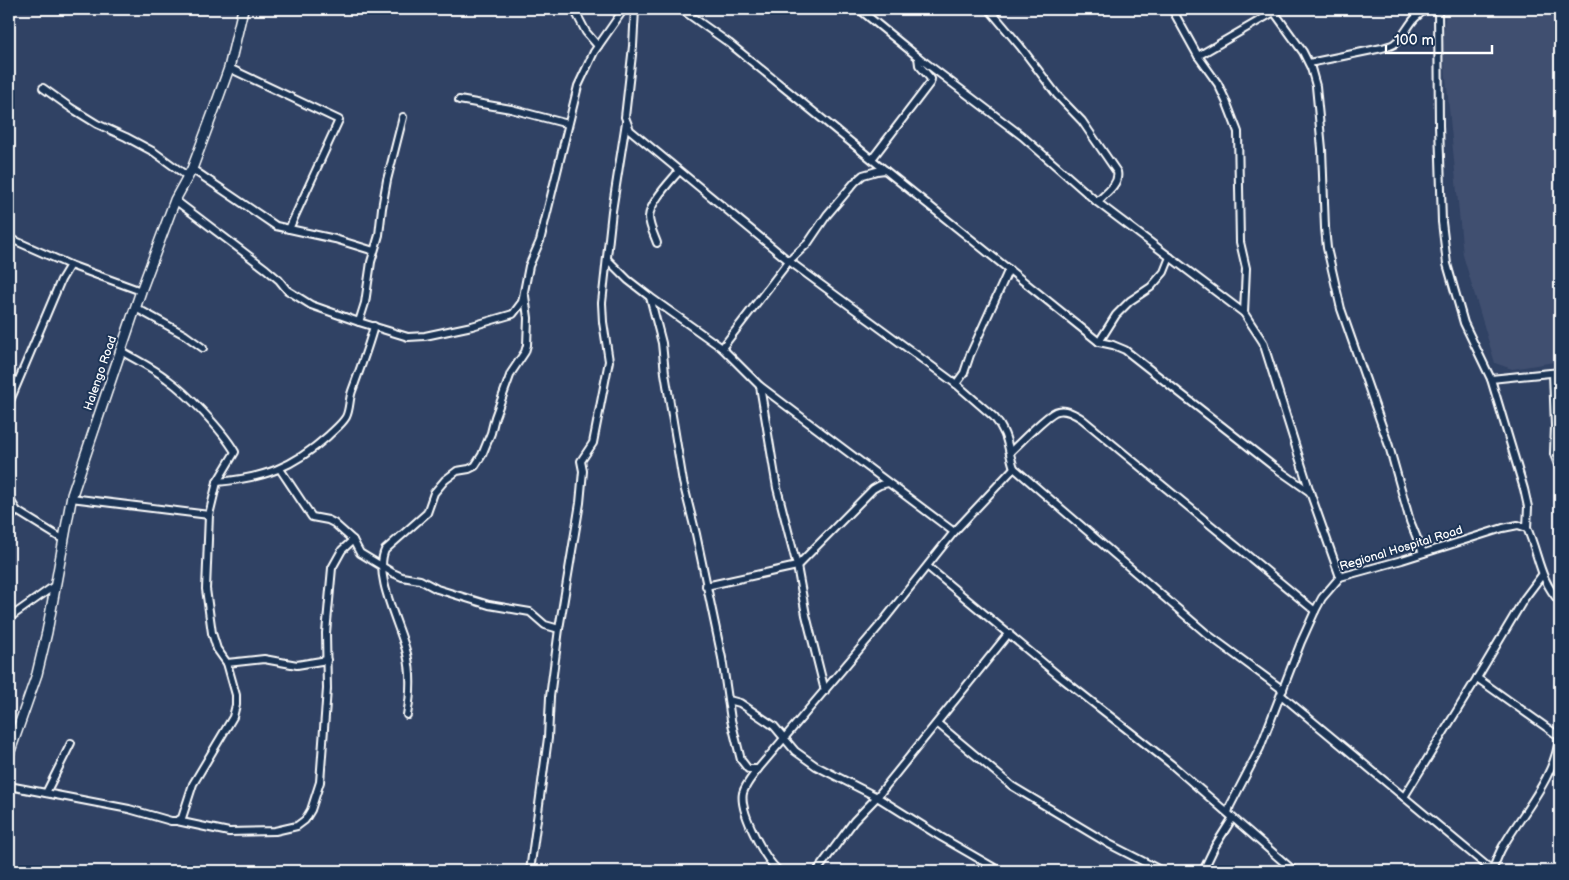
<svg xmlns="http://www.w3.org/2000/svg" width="1569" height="880" font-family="'Balsamiq Sans',sans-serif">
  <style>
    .built { fill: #414f70 }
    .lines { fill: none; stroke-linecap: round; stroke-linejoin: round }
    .minor-casing { stroke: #fff; stroke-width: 10 }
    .tertiary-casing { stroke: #fff; stroke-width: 12 }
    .minor { stroke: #1d3557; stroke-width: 6 }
    .tertiary { stroke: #1d3557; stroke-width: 9 }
    .labels { text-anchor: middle; stroke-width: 4; stroke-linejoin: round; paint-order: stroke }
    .street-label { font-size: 12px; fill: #fff; stroke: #1d3557 }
  </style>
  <rect width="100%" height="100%" fill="#304264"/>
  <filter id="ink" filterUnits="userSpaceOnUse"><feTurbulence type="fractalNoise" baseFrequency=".02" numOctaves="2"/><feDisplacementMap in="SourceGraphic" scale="10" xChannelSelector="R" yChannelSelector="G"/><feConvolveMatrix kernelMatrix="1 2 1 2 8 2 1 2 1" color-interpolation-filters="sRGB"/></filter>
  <g filter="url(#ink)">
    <polygon class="built" points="1446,9 1560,9 1560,361 1512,369 1495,363 1463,255 1443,45"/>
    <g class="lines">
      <g class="minor-casing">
        <g id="minor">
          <polyline points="574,9 586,32 598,46"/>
          <path d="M635,9L633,46L625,117L630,130L789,261L956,384L994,417C1009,435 1007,447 1014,468L1207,634L1283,690"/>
          <polyline points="681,9 729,43 885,170 1099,342 1113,345 1125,350 1273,466 1310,492"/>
          <polyline points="859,9 918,57 1022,136 1097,202 1244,313 1263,342 1310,492 1340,577"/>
          <path d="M989,9L1020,46L1057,95L1082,121L1117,172C1120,184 1105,194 1097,202"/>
          <polyline points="1172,9 1198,56 1218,84 1226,101 1238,132 1240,242 1246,268 1244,313"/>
          <polyline points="1272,9 1303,52 1311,68 1316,86 1322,149 1325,228 1327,248 1341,309 1389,446 1410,521 1423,553"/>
          <polyline points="1438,9 1439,125 1442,222 1447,264 1464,323 1491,379 1524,489 1528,507 1527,528"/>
          <polyline points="1198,56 1274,12"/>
          <path d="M1309,63L1382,48C1386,47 1391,46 1394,44C1409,33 1408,18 1428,9"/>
          <polyline points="229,68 339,120 289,229"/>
          <polyline points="43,88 71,108 97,124 126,137 154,152 187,176"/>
          <polyline points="459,100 511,109 568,124"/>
          <polyline points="872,159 930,83 931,79 919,65 918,57"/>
          <polyline points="192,169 276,226 335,239 374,251"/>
          <polyline points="175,200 266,269 279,280 287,290 311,305 359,322 408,337 425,336 472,326 513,314 522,302 529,266 540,241 578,86 594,52 624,9"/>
          <polyline points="9,238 70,265 141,291"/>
          <path d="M657,243C654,235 649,225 649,217C650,202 670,182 679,171"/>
          <polyline points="608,260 628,280 650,297 722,348 760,386 954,532"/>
          <polyline points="650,297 662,343 665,373 683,482 696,534 722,658 731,720 741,760 748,769 758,769"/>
          <polyline points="136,308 185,335 203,348"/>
          <polyline points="359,322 365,303 371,262 379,235 382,208 387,180 403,117"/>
          <polyline points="1099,342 1116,315 1130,301 1151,287 1164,272 1170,257"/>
          <polyline points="722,348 789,261 808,243 827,215 855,182 863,175 877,171 885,170"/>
          <polyline points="1553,373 1555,426 1554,454 1560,470"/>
          <polyline points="1491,379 1560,372"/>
          <polyline points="956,384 964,373 970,355 1009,269"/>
          <polyline points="760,386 777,488 797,566 806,615 825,691"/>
          <polyline points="9,403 61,280 70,265"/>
          <path d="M1010,452C1019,444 1049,412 1058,411C1066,409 1074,414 1081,418L1315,611"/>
          <polyline points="280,469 312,517 328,520 334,523 353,540 360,553 393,573 402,577 420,580 437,589 489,605 530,612 545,625 559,629"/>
          <path d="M217,482C264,478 292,468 328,436C334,430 342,424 346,417C350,409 349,399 352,391C360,369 368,348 374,326"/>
          <polyline points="9,498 17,511 64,540"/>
          <polyline points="71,498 209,515"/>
          <polyline points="9,519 17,511"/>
          <polyline points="928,567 1059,676 1171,764 1294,871"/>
          <polyline points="706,586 797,566 873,489 880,485 888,483"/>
          <polyline points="9,618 54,586"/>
          <polyline points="227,663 264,659 297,665 327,660"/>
          <polyline points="1477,678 1560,737"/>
          <polyline points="1281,695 1493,871"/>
          <polyline points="729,700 740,703 774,726 795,751 816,766 877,797 941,837 1000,871"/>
          <path d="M407,715C411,694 412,675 407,654C401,627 373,576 385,550L427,513L434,493L445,480L457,471L469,469L475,466L482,455L491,433L495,417L511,373L525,352L527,345L528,318L525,296"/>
          <polyline points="937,723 1012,786 1109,844 1162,871"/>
          <path d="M9,786L129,809L171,821H177L182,818L193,784L233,717L236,705V695L227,663L217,649L212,633L206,589L209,515L217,482L235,452C223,431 187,393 167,379C153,368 136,360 121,351"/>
          <polyline points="46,793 71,743"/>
          <polyline points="1404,797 1477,678 1524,599 1542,575"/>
          <path d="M1228,813L1230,806L1260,748L1301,642L1315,611L1322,598L1340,577L1402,560L1503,528L1518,525L1527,528C1539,555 1539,579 1560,602"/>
          <polyline points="177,821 229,832 275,831 297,826 305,820 311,810 320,782 327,689 326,633 332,568 342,550 353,540"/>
          <polyline points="530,871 548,738 550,697 559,629 580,503 583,471 581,461 593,443 609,361 603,322 602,303 612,211 626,122"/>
          <path d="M779,871C765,860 739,811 743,793C745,785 753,776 758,769L880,625L954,532L1014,468"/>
          <polyline points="817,871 854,821 877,797 1009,633"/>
          <polyline points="1203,871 1215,846 1232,819"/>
          <path d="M1492,871C1496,862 1499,851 1505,843C1524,811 1557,774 1559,736"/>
        </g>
      </g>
      <g class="tertiary-casing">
        <polyline id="tertiary" points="9,754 37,674 47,632 72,495 141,291 175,200 192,169 214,110 229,68 243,9"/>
      </g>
      <use href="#minor" class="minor"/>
      <use href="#tertiary" class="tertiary"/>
    </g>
  </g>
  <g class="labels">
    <g class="street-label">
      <text transform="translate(100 373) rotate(-71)" y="4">Halengo Road</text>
      <text transform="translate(1401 548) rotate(-17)" y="4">Regional Hospital Road</text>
    </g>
  </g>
  <rect width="1569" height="880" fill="none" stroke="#1d3557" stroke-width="30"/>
  <rect x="15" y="15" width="1539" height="850" fill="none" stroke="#fff" stroke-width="2" filter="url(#ink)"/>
  <path d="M1386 45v8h106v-8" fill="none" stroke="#ffffff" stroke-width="2.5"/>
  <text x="1394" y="45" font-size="15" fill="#ffffff" stroke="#1d3557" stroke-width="4" paint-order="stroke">100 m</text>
</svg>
